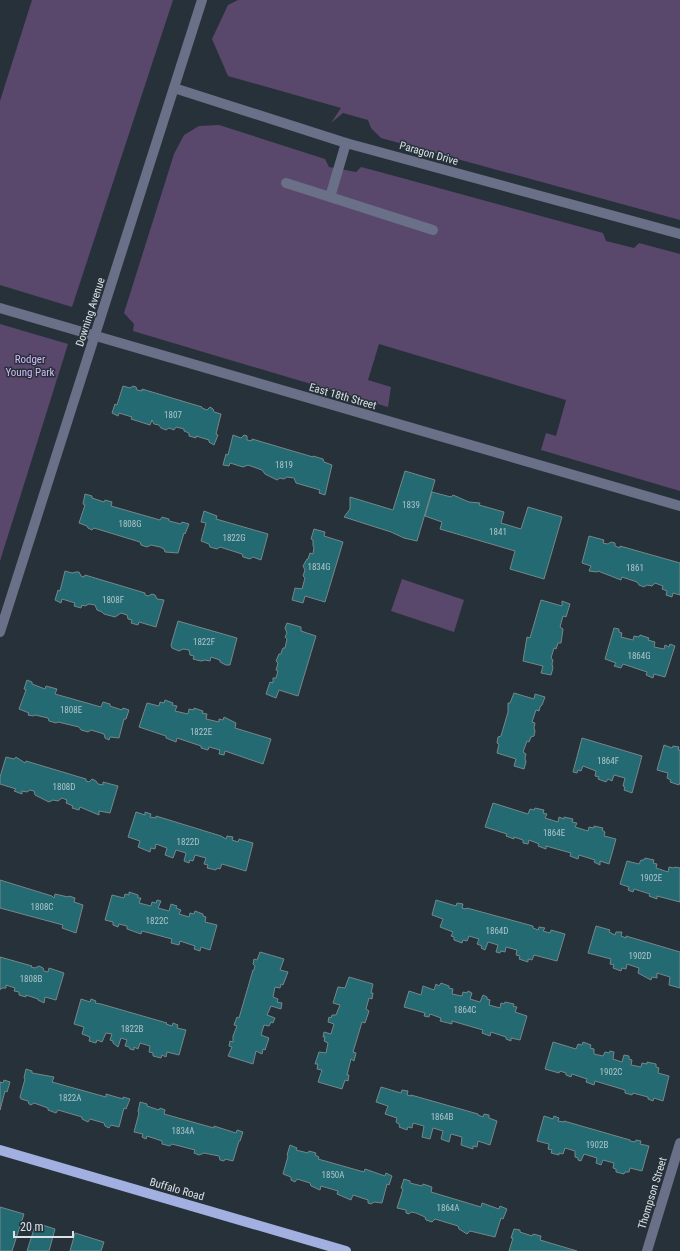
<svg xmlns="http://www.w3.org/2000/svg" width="680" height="1251" font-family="'Roboto Condensed',sans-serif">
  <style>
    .green { fill: #5a486c }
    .building { fill: #246a72; stroke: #768789 }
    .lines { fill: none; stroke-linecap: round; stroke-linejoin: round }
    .minor { stroke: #697088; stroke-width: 10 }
    .major { stroke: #a2afe1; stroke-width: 10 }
    .labels { text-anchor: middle; stroke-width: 3; stroke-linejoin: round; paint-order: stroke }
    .number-label { font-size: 9px; fill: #adc4ca }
    .street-label { font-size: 11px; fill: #dbe2e7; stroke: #263139 }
    .park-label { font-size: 11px; fill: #d7b7f6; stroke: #263139 }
  </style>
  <rect width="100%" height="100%" fill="#263139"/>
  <g class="green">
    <polygon points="32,0 173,0 72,307 0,285 0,101"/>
    <polygon points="238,0 680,0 680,220 381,138 371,128 368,120 343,113 331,123 341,108 228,76 212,39 228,5"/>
    <polygon points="219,125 325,159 329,167 356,172 361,167 380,172 603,233 606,241 634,248 639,243 680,254 680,491 541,450 546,433 556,436 566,400 379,344 368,380 391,387 388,407 133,331 134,324 124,313 174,154 184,135 199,126"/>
    <polygon points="0,324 68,344 0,561"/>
    <polygon points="402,579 464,600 454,632 391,611"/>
  </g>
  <g class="building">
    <polygon points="123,386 130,388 133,386 136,387 137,390 142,391 142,389 202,407 202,408 207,410 210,407 213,409 214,412 221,414 216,434 218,435 214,445 209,442 209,440 196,436 196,438 189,436 189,433 184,431 184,429 176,427 174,430 169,428 166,430 161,428 159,425 154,424 152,420 150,425 131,419 132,417 119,413 118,416 112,413 115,404 117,405"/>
    <polygon points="233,435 241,438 244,435 247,436 247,440 252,441 252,439 313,457 313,456 323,459 324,462 332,465 325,495 319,493 320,490 296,483 294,478 287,477 284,479 280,478 277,480 265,474 262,470 248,465 243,467 230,463 229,466 223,465 226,454 228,455"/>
    <polygon points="405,471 435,480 417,541 404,538 391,532 344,517 350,509 350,497 393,510"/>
    <polygon points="432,492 451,497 453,495 469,502 480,503 479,505 504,512 501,523 521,529 528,507 562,517 544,579 510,569 515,551 440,529 442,522 425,516"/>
    <polygon points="85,494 92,496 92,498 104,502 105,500 112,502 111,506 160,520 162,517 169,519 169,521 181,524 182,522 189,524 185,534 184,533 178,553 165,552 164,549 160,547 151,545 147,547 141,545 140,542 94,528 92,530 88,528 87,526 79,523 85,505 83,504"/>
    <polygon points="204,511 217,516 216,519 268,534 261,560 253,557 250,559 243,557 242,554 220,547 217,549 210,547 209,544 201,541 206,523 201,522"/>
    <polygon points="314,529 325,532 324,536 343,542 325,602 305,596 303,603 292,600 295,588 302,589 305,578 303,576 305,570 303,566 307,559 308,559 310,553 313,554 314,547 313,546 313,540 311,539"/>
    <polygon points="589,536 604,540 603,543 608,544 611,542 615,543 615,546 620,548 620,546 680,563 680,595 673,593 672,597 666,595 667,591 662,589 663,586 655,583 652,586 647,585 644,587 639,585 637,582 622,577 621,580 598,571 597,572 589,571 591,566 582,563"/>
    <polygon points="65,571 72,573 76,572 79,572 81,576 84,577 85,575 145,593 145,595 148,596 152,594 155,595 157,599 164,600 156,627 139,622 138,625 131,623 132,620 128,619 127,615 121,613 115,617 104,614 102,612 97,610 95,605 89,604 85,606 82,605 81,608 74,606 75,603 62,599 61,603 55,600 58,590 60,591"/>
    <polygon points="541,600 562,606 562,601 570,604 566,617 563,616 560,627 563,629 561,643 558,643 556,649 554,648 551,658 553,660 552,664 553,668 551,675 541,673 543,666 523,661 527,637 530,638"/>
    <polygon points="178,621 237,638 230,665 226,665 220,662 220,660 211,657 210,661 205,660 201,661 193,659 194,656 190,655 189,650 183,649 179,651 172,648 171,645"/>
    <polygon points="287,623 301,627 301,631 316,636 298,696 279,690 276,698 266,694 270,682 273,683 273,678 276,678 278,671 276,670 278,663 276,661 279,654 281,654 282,650 283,648 285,648 287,639 285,637 287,633 285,628"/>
    <polygon points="614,628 619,629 619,632 622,633 621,637 633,640 634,636 639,637 640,635 649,638 648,640 655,642 654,647 664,649 665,645 669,647 670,644 675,646 665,677 654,674 653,678 646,675 647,672 623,664 621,668 614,666 616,663 605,659"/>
    <polygon points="27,680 32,682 32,684 45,689 46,686 57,689 55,694 101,707 103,702 110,704 110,706 122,710 123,708 129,710 126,719 124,719 119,738 110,737 109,740 105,738 104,734 91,730 88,732 81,730 79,727 58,722 56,723 49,721 48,718 35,715 33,716 28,715 29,713 19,709 26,690 24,689"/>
    <polygon points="514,693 534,699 535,694 545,697 542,705 540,707 539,711 536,710 532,722 535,723 534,728 535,731 534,736 531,737 529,742 527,741 523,752 526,754 525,758 526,762 524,769 514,766 516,759 497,753 499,744 497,743 498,737 501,736 508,712 508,703 510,703"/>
    <polygon points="165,700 173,703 172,705 177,706 175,711 188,714 189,709 194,710 194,708 203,711 202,713 207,714 206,719 219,722 219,719 223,720 224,717 236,723 235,728 271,739 263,764 225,751 224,755 219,754 220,750 209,747 208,750 201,748 201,746 177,738 176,742 166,738 166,736 139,727 147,703 159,706 160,702 164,703"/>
    <polygon points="582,738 642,756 632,793 624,790 625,787 623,786 625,778 614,775 612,781 608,779 606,782 598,779 599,777 595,776 596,771 583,766 581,771 578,770 577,773 573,772"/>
    <polygon points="664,745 672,748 673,746 679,747 678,750 680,750 680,782 679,785 670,782 671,780 667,778 668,773 657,770"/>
    <polygon points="6,757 14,759 16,757 25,763 26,761 86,779 86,781 89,782 92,779 96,781 98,784 103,785 103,782 118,786 110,813 99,811 99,815 80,807 79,810 72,808 73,806 66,803 67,800 62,798 58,801 53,800 49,802 35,795 34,791 30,790 27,792 22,791 22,794 14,791 16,789 0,784 0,777"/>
    <polygon points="493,803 528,814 530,809 534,810 535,808 544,810 543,813 547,814 545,818 558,822 559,817 564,819 564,817 573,819 572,822 577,823 575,827 588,831 589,827 594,828 594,826 603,828 602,830 605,832 604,836 616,839 609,864 600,861 600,865 594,862 595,860 579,855 578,859 570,856 571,853 546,846 546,849 538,846 539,844 529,840 528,844 523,843 523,840 514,837 514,839 506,836 507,834 485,827"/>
    <polygon points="136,812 145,815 145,812 151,814 150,817 156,818 156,816 221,836 226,839 227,836 233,837 232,840 238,842 239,839 253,843 246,871 222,864 220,869 217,868 216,870 207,868 208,865 204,864 206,858 195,855 193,861 190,860 189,863 184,861 186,853 176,850 173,858 165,855 167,848 156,844 155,849 151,848 150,852 138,847 140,841 128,837"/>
    <polygon points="645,858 654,860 653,863 657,864 656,868 668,872 669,867 674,868 675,867 680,868 680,902 657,896 657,899 649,896 650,894 634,889 633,892 628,890 629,887 620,884 627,861 639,864 641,860 644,860"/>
    <polygon points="0,880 52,896 54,898 55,894 68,897 69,896 75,898 74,902 83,905 76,933 62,928 63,925 0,908"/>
    <polygon points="129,892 138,895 138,898 141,898 139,903 151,906 152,902 156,903 157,900 161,901 158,908 169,911 171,904 177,906 176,908 181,910 179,914 189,917 190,913 194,914 195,911 203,914 203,916 206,917 205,922 217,925 210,950 201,947 200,951 194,949 195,946 180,941 179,945 171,943 172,939 142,931 141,934 127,929 127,926 119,924 118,927 113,925 113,922 105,920 112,895 124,898 125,894 129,895"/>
    <polygon points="436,900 456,906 457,903 463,904 462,908 466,909 467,908 533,926 533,928 538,930 539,927 545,928 543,931 550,933 551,930 565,934 557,961 534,955 532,960 528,959 528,962 519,959 520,956 516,955 517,950 506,947 505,952 501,951 500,953 496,952 498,945 488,942 485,950 481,948 482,946 477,944 479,939 469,936 467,941 463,940 462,943 454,940 454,937 451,936 453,932 440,927 443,919 432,915"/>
    <polygon points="596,926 610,930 609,932 615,935 616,932 622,932 621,936 626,938 626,936 680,952 680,988 669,985 670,977 657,973 657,978 652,977 651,980 638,973 639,968 627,964 626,969 622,968 621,971 613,968 614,965 610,964 611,959 588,953"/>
    <polygon points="260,952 284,959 280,970 288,972 283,985 281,984 280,988 275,987 273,997 278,999 277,1002 282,1003 281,1009 271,1006 267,1015 275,1018 273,1023 271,1022 269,1026 264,1025 261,1035 269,1038 265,1050 263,1049 262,1054 256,1051 253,1064 228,1056 232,1047 229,1046 230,1041 233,1042 233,1036 237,1026 234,1025 237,1017 239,1018 253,970 254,970 255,966 253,964 254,959 257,960"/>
    <polygon points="0,957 32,966 31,967 35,968 39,966 43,968 44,971 48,972 49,968 64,973 56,1000 45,997 44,1003 38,1000 38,999 26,995 26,997 19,995 19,992 14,991 15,988 6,985 6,988 2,988 0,990"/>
    <polygon points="349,977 373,984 371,993 373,993 372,999 369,998 366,1009 369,1011 365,1023 362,1022 353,1052 356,1053 354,1061 351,1059 347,1075 349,1075 348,1081 345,1080 342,1089 318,1082 322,1070 317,1069 318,1064 315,1064 319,1052 326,1053 328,1043 324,1041 325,1037 323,1037 324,1032 331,1034 334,1024 328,1022 329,1017 331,1018 332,1015 336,1015 340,1005 333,1003 338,987 345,988"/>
    <polygon points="441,983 449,986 449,988 453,989 452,994 462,996 463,992 467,993 468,991 472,993 470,999 480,1002 483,995 487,997 487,999 490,1000 489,1005 500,1008 501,1003 504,1004 505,1002 514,1004 513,1006 517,1007 515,1012 527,1016 520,1040 511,1038 511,1041 506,1039 506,1037 491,1032 490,1036 482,1033 483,1030 452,1021 452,1024 440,1021 441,1018 430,1014 429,1017 424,1016 425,1013 404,1007 409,991 421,995 423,986 434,990 436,984 439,986"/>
    <polygon points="81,999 90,1002 91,999 96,1001 95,1003 101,1004 167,1023 166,1024 172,1026 173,1023 178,1025 177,1028 186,1030 179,1055 167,1052 166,1057 162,1055 161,1058 153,1056 153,1053 149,1052 150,1046 140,1043 138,1049 134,1047 134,1050 130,1049 129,1047 125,1046 127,1040 121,1038 118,1047 113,1043 113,1041 110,1040 112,1034 106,1033 102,1042 97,1040 96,1043 89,1041 90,1037 82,1034 84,1027 74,1024"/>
    <polygon points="553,1042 576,1049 578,1044 582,1045 583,1042 591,1045 590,1048 594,1049 594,1054 603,1056 605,1052 609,1053 610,1051 614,1052 613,1059 622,1062 624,1055 629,1056 629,1059 632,1060 631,1065 641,1067 642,1063 647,1064 647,1062 656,1064 656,1067 659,1068 658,1073 669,1076 663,1101 654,1098 653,1101 648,1099 648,1097 633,1093 632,1095 625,1093 625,1090 595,1081 594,1085 586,1082 587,1079 572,1074 571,1077 566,1075 566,1073 560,1071 559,1073 545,1069"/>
    <polygon points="26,1069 32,1071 32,1073 54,1077 52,1082 106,1097 106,1094 123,1099 123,1097 130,1099 126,1109 124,1108 119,1127 111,1125 109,1128 105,1126 104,1123 90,1119 88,1122 82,1119 82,1117 58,1110 56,1113 48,1110 48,1108 34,1103 31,1105 29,1104 28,1101 21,1099 20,1097 25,1079 24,1078"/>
    <polygon points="4,1080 10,1082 7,1092 5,1091 0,1110 0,1082 3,1083"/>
    <polygon points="381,1087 401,1093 402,1090 408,1091 407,1095 412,1096 411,1095 478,1114 478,1115 483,1117 484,1114 489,1115 489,1118 497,1121 490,1145 478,1141 477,1147 473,1146 473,1149 461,1145 462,1137 451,1134 449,1142 441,1139 443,1131 433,1128 430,1139 422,1137 424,1126 413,1123 412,1128 408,1127 407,1130 399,1127 400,1125 396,1122 397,1118 385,1114 388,1106 376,1102"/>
    <polygon points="140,1102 147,1104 147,1106 159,1110 160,1108 165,1110 164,1114 214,1128 214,1126 236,1133 237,1130 243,1132 240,1141 239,1141 233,1161 225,1159 224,1161 220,1160 219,1156 204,1153 199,1155 194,1153 195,1150 172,1144 170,1146 162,1144 162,1141 147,1136 146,1139 142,1137 143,1134 134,1132 139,1113 138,1112"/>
    <polygon points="544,1116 553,1119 554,1116 559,1118 558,1121 564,1122 564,1121 630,1140 630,1141 635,1142 636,1140 641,1141 640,1144 649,1146 642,1171 630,1168 629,1172 625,1172 624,1174 616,1172 616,1169 613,1168 614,1163 603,1160 601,1165 596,1163 597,1158 584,1154 581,1161 578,1160 578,1158 575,1157 575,1151 565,1148 563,1154 559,1153 559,1155 551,1153 552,1150 548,1149 549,1144 537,1141"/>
    <polygon points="290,1145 297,1148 296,1150 308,1153 309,1151 316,1153 315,1155 319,1157 318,1159 364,1172 365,1169 385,1176 386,1173 392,1176 389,1185 387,1184 382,1203 374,1202 371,1204 368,1203 368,1200 353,1195 351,1200 337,1194 338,1191 321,1186 320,1190 311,1186 310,1183 297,1179 295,1182 291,1180 291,1177 283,1174 288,1156 287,1155"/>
    <polygon points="404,1179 410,1181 410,1183 422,1186 423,1184 432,1187 431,1192 481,1207 482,1203 499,1209 500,1206 507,1209 503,1219 501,1218 495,1237 470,1231 467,1234 459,1229 458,1226 435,1219 432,1222 426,1220 425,1217 416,1213 411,1212 409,1214 406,1213 406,1210 397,1208 403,1189 401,1188"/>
    <polygon points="0,1207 24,1214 12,1251 0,1251"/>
    <polygon points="36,1223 55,1229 49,1251 27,1251"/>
    <polygon points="514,1229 520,1230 520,1232 532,1236 533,1234 541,1236 540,1240 577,1251 509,1251 513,1238 511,1238"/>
    <polygon points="75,1233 104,1242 101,1251 70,1251"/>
  </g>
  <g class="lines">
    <g class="minor">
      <polyline points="174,88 346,143 680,234"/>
      <polyline points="346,143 330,197 433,230"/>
      <polyline points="286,183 330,197"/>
      <polyline points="0,308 680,506"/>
      <polyline points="0,632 202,0"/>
      <polyline points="647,1251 680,1143"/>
    </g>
    <polyline class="major" points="0,1150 346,1251"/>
  </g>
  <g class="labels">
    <g class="number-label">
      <text x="173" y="418">1807</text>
      <text x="284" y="468">1819</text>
      <text x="411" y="508">1839</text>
      <text x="130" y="527">1808G</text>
      <text x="498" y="535">1841</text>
      <text x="234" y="541">1822G</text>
      <text x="319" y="570">1834G</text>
      <text x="635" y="571">1861</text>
      <text x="113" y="603">1808F</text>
      <text x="204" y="645">1822F</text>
      <text x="639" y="659">1864G</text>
      <text x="71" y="713">1808E</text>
      <text x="201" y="735">1822E</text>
      <text x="608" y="764">1864F</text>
      <text x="64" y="790">1808D</text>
      <text x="554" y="836">1864E</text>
      <text x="188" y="845">1822D</text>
      <text x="651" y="881">1902E</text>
      <text x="42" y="910">1808C</text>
      <text x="157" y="924">1822C</text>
      <text x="497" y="934">1864D</text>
      <text x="640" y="959">1902D</text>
      <text x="31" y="982">1808B</text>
      <text x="465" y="1013">1864C</text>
      <text x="132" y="1032">1822B</text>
      <text x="611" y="1075">1902C</text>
      <text x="70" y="1101">1822A</text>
      <text x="442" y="1120">1864B</text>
      <text x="183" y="1134">1834A</text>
      <text x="597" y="1148">1902B</text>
      <text x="333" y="1178">1850A</text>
      <text x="448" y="1211">1864A</text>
    </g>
    <g class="street-label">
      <text transform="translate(429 153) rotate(16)" y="4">Paragon Drive</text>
      <text transform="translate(90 312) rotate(-72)" y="4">Downing Avenue</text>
      <text transform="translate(343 396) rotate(16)" y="4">East 18th Street</text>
      <text transform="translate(177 1189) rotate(16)" y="4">Buffalo Road</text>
      <text transform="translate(652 1193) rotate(-73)" y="4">Thompson Street</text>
    </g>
    <g class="park-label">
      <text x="30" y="363">Rodger<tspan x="30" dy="13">Young Park</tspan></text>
    </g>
  </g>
  <path d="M14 1231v6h59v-6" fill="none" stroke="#dbe2e7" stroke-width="2"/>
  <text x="20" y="1231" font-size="12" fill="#dbe2e7" stroke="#263139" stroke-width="3" paint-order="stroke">20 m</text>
</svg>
